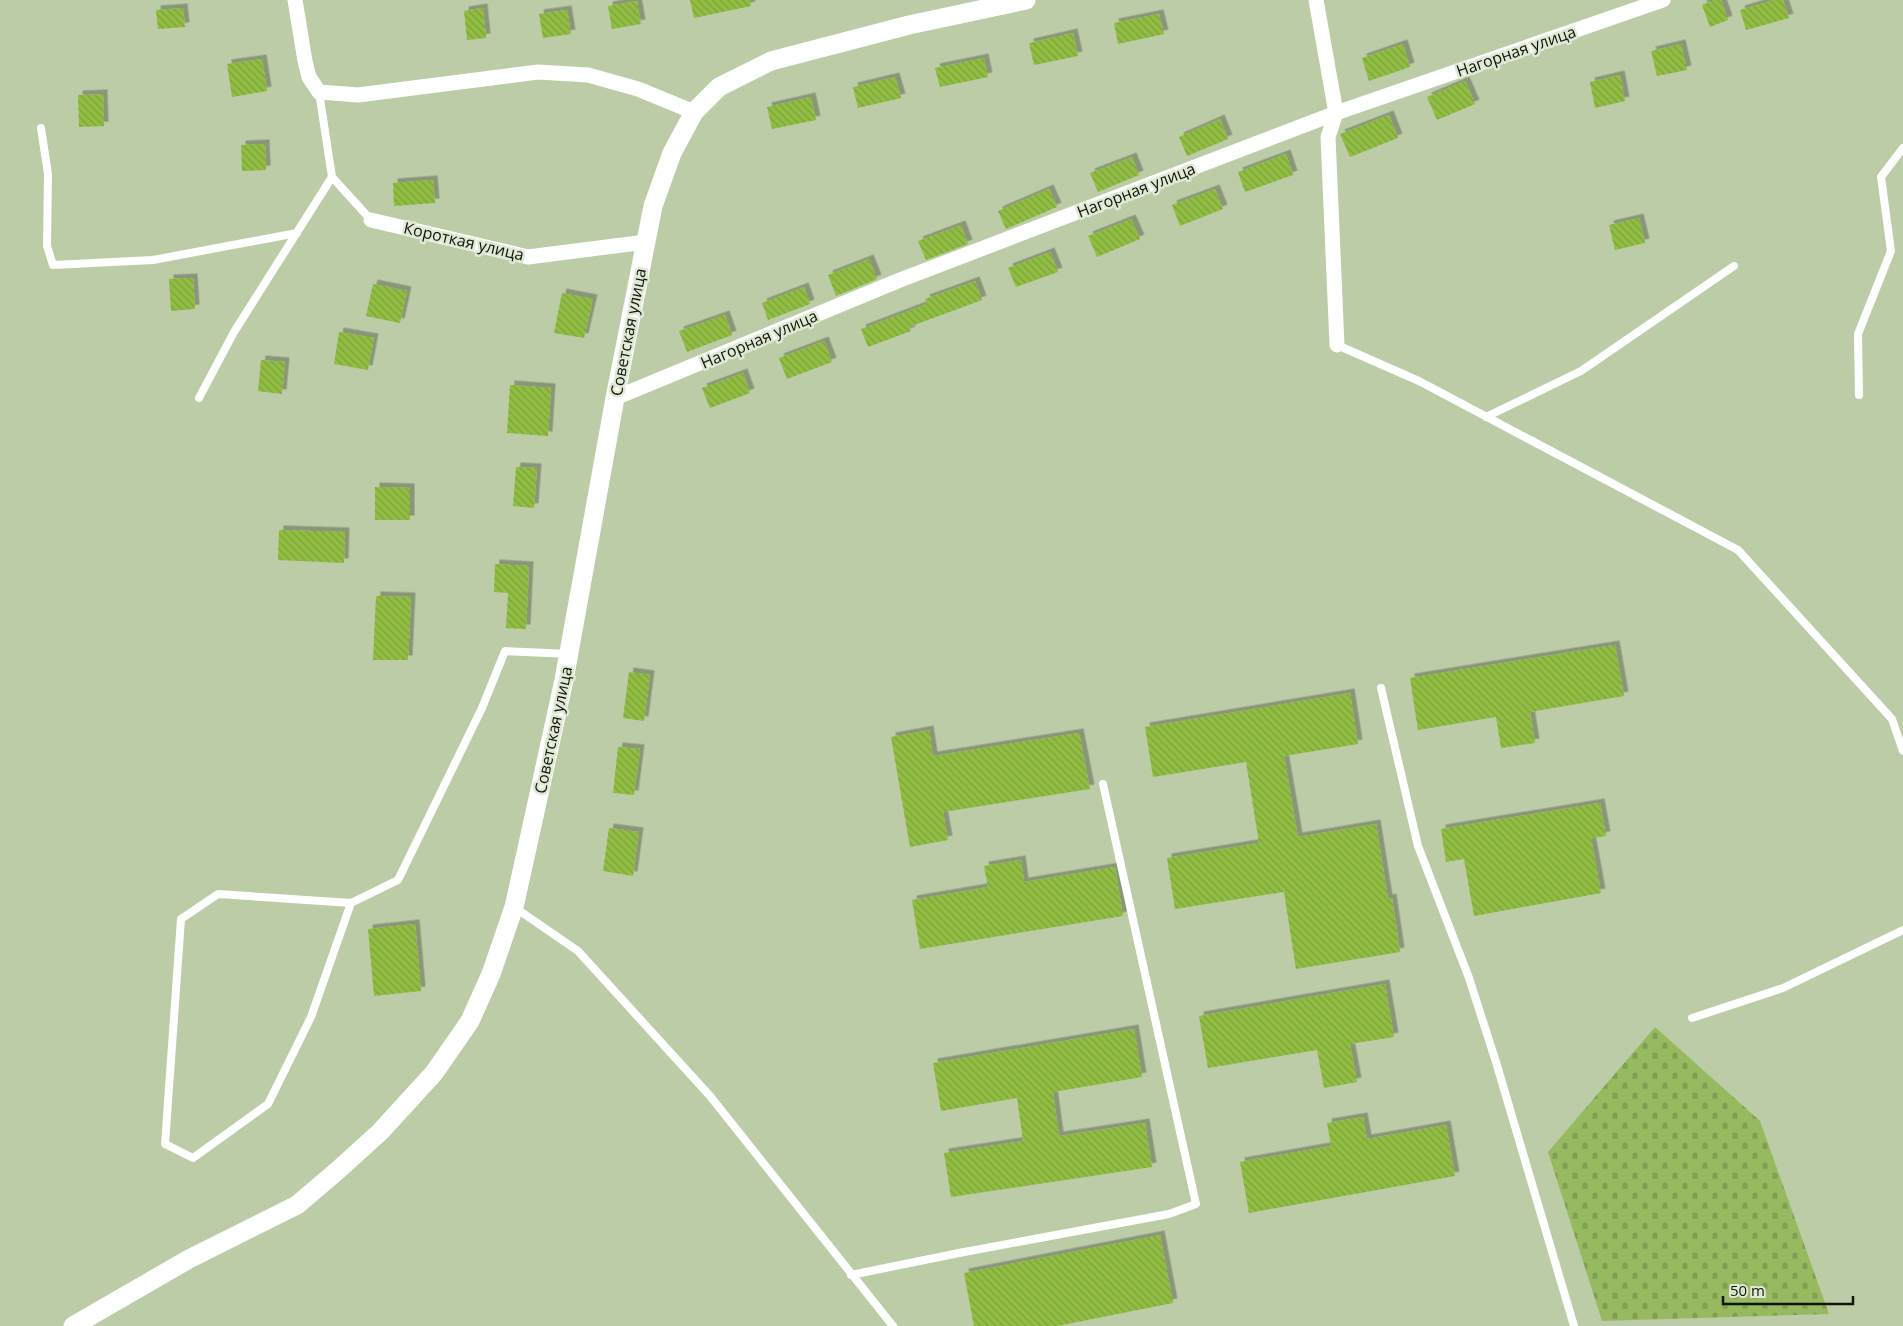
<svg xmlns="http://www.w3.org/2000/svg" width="1903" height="1326" font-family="'Open Sans',sans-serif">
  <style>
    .cemetery { fill: url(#cemetery-stones) }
    .building { fill: url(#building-back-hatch); filter: url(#shadow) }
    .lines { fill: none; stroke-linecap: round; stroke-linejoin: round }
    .service { stroke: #fff; stroke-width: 8 }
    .minor { stroke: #fff; stroke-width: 15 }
    .tertiary { stroke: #fff; stroke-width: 19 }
    .labels { text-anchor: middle; stroke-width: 5; stroke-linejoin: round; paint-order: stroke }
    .street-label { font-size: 16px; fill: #101508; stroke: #e0e9d6 }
  </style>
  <defs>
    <pattern id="cemetery-stones" width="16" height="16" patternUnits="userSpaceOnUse" patternTransform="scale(1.25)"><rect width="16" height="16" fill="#97ba60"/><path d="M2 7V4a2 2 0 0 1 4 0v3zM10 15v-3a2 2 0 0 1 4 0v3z" fill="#819f52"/></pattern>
    <pattern id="building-back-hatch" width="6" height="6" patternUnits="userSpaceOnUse" patternTransform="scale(1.25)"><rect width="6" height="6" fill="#91bd42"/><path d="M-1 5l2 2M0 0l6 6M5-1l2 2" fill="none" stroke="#7ca238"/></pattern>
    <filter id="shadow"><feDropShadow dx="4.5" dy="-4.5" stdDeviation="0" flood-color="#0004"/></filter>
  </defs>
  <rect width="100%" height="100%" fill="#bccca7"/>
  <polygon class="cemetery" points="1655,1027 1760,1121 1829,1314 1602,1321 1548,1152"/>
  <g class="building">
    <polygon points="690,0 750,0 751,6 694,18"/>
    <polygon points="1715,0 1721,0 1728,20 1710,27 1702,5"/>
    <polygon points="1774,0 1783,0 1789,18 1746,30 1740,10"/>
    <polygon points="637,1 641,24 612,29 608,6"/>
    <polygon points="183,8 185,27 158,29 156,10"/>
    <polygon points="483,8 486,38 467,40 464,11"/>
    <polygon points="567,10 571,34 543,38 539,14"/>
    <polygon points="1159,14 1164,34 1118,44 1114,23"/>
    <polygon points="1073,33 1078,56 1034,65 1029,43"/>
    <polygon points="1403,44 1410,67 1369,81 1362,58"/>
    <polygon points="1681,44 1687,70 1657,76 1651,51"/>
    <polygon points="984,58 988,77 940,87 935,68"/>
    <polygon points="262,59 267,91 232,97 227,64"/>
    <polygon points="1620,75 1625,101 1595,108 1590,82"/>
    <polygon points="895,77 901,98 858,108 853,87"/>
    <polygon points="1465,81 1475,104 1437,120 1427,97"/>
    <polygon points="103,94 104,126 79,127 78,95"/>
    <polygon points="811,97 816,120 772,129 767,107"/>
    <polygon points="1389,115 1398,138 1350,157 1340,134"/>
    <polygon points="1220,119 1228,139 1187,156 1179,137"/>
    <polygon points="265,144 266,170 242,171 241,145"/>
    <polygon points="1286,154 1293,175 1245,192 1238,172"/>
    <polygon points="1132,157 1139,175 1098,192 1090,173"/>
    <polygon points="433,180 435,203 394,206 393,183"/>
    <polygon points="1049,189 1057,207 1006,229 998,211"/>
    <polygon points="1215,189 1223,209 1180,226 1172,205"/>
    <polygon points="1639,218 1645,243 1615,250 1609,225"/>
    <polygon points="1131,219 1140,239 1097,257 1088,236"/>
    <polygon points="961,225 968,244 926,260 918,241"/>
    <polygon points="1050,252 1058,272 1016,287 1008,268"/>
    <polygon points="869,259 877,279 836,296 828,275"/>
    <polygon points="193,278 195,309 171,311 169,279"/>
    <polygon points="975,281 982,300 909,327 911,331 868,347 861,329 927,304 925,299"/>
    <polygon points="373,284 407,291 400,323 366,316"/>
    <polygon points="804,287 810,304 768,320 762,303"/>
    <polygon points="562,293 593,299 584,338 554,333"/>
    <polygon points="725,315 732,335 687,352 679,331"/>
    <polygon points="339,332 374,338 368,370 334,364"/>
    <polygon points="824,341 832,362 787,379 779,358"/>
    <polygon points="261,360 285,362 282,394 258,391"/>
    <polygon points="743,373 750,393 710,408 702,388"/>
    <polygon points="510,385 551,388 548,436 507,433"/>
    <polygon points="516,467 537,468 534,508 513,506"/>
    <polygon points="375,487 410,488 410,520 375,520"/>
    <polygon points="279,530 345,532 344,563 278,560"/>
    <polygon points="495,564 529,566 526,629 506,628 508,593 494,592"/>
    <polygon points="376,596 411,597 408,660 373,660"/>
    <polygon points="1615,645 1624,696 1530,712 1535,743 1501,748 1496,717 1418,730 1410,678"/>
    <polygon points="629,672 650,675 644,721 623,718"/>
    <polygon points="1350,693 1358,744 1284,756 1298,837 1376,824 1388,899 1392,898 1400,952 1296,969 1284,892 1175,909 1167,858 1259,843 1246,762 1153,777 1145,727"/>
    <polygon points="929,730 933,756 1079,733 1090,789 943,812 948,840 910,847 891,737"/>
    <polygon points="618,747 640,749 634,795 613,793"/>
    <polygon points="1600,803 1606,836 1591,838 1601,893 1474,916 1464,859 1446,862 1441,829"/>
    <polygon points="609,828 639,832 633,876 603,871"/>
    <polygon points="1021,860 1024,882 1115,867 1123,916 920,949 912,900 988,887 984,866"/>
    <polygon points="415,924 421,991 374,996 368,929"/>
    <polygon points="1385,984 1394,1037 1350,1044 1357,1082 1324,1088 1317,1050 1208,1068 1199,1016"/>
    <polygon points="1134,1029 1142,1077 1053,1092 1059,1136 1145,1123 1152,1167 951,1197 944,1153 1023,1141 1017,1098 941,1111 933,1063"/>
    <polygon points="1363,1117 1367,1139 1446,1125 1455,1176 1249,1213 1240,1162 1331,1146 1327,1123"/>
    <polygon points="1160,1235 1173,1303 1057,1326 974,1326 964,1273"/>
  </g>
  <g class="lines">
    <g class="service">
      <polyline points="319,92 332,177 371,220"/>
      <polyline points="41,128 48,174 47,246 53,265 153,260 297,233"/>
      <polyline points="1337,345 1419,381 1738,550 1892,719 1903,751"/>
      <polyline points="1859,395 1858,334 1891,251 1881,177 1903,148"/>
      <polyline points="199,398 234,332 332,177"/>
      <polyline points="1486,417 1581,371 1734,266"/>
      <polyline points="1381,688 1418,846 1469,978 1496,1062 1574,1326"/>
      <polyline points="351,903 311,1017 268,1104 193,1158 165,1144 181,919 218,894 351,903 398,880 482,708 505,651 569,654"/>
      <polyline points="514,907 578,951 710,1096 893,1326"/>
      <polyline points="1692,1018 1783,988 1903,930"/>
      <polyline points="851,1275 959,1253 1169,1214 1196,1204 1103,784"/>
    </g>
    <g class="minor">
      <polyline points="295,0 305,61 309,77 319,92 358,95 538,72 588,75 638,89 694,112"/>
      <polyline points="1316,0 1336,113 1328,137 1337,345"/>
      <polyline points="371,220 528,257 646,242"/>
      <polyline points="615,398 900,280 1336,113 1663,0"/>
    </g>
    <polyline class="tertiary" points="73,1326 189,1259 297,1205 337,1171 380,1132 434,1073 470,1021 491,974 514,907 526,853 564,680 615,398 653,206 672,153 694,112 719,87 771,61 909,25 1026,0"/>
  </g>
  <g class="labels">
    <g class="street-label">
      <text transform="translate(1516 51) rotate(-19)" y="6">Нагорная улица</text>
      <text transform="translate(1136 190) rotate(-21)" y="6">Нагорная улица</text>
      <text transform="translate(464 241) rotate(13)" y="6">Короткая улица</text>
      <text transform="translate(628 332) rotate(-79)" y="6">Советская улица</text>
      <text transform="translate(759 339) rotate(-23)" y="6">Нагорная улица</text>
      <text transform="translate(553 730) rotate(-78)" y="6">Советская улица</text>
    </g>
  </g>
  <path d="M1723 1296v8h130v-8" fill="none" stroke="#101508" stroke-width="2.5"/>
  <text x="1730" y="1296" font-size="15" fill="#101508" stroke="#e0e9d6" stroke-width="4" paint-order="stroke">50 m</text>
</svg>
